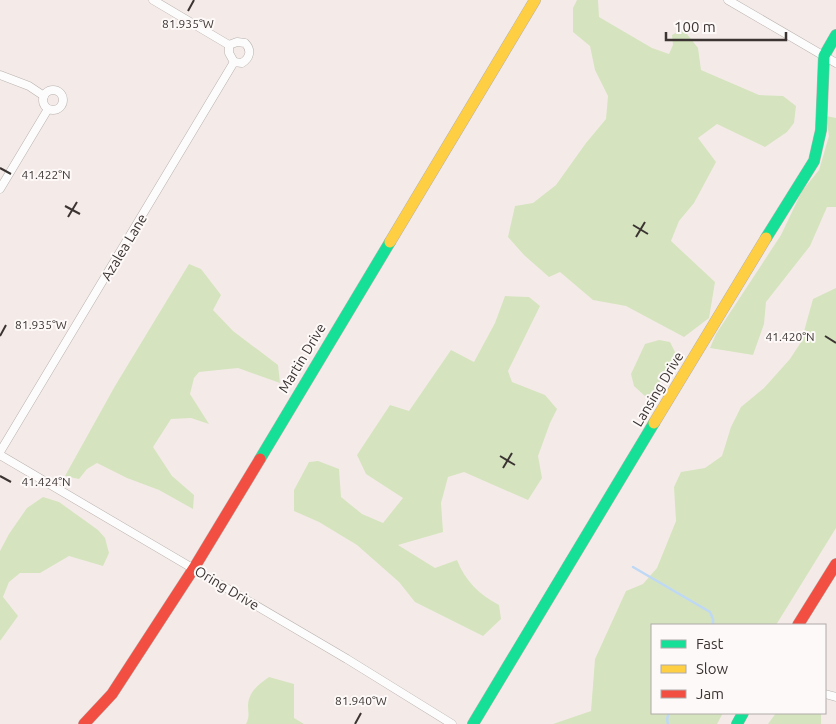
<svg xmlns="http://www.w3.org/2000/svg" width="836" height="724" font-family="Ubuntu,sans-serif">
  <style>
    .green { fill: #d5e4be }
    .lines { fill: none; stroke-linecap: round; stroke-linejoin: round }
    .stream { stroke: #bfd8f5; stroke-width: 2.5 }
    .street-casing { stroke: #b8b1ae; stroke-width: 9 }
    .fast-casing { stroke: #b8b1ae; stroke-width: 12 }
    .slow-casing { stroke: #b8b1ae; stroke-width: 12 }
    .jam-casing { stroke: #b8b1ae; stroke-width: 12 }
    .street { stroke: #fdfcfc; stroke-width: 8 }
    .fast { stroke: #16e098; stroke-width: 11 }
    .slow { stroke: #ffcf43; stroke-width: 11 }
    .jam { stroke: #f24e42; stroke-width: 11 }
    .ticks { fill: none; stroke: #3b3432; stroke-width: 2 }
    .labels { text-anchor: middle; stroke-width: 4; stroke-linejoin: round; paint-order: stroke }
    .street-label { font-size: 14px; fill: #3b3432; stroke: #fdf9f8 }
    .ticks-label { font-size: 12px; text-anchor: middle; fill: #3b3432; stroke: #fdf9f8; stroke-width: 4; stroke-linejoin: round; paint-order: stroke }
  </style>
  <rect width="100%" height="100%" fill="#f4ebe8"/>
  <g class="green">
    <polygon points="577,0 598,0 599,17 652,48 669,54 673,45 672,35 683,29 698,48 701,70 759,95 783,96 796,106 794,123 787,132 765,147 717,124 698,138 716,162 694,203 679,221 671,241 715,282 709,318 684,337 626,306 593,300 560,272 549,277 524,255 508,237 515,206 533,203 556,185 586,143 606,119 608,96 595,70 590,46 573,32 573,8"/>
    <polygon points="826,116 836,118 836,207 827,207 810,246 766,302 764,324 753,355 710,348 716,334 781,235 802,191 819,170 829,136"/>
    <polygon points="189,264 201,269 221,295 213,310 233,331 278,365 280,383 238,368 199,372 194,378 190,394 209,424 191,418 171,419 153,447 172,476 194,495 193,509 159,490 127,478 97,463 87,469 79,479 65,476 115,386"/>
    <polygon points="836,288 836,528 776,625 652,625 652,713 723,713 717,724 553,724 591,711 595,659 626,591 643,584 657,568 676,521 674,487 681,472 705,468 722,456 731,427 741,407 764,388 790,359 801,342 813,299"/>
    <path d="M505,296L529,297L540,306L508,371L512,382L545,395L557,409L550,423L538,456L542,478L528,500L464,472L448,477L441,503L443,532L398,545L435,568L457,560C465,581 480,595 499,605L501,619L483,636L415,602L399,582L357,545L319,522L294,511V490L309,462L318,461L339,469L341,497L362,514L383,523L403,498L366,474L357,455L390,405L409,411L451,350L474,362L495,323Z"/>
    <polygon points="659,340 670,342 676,354 655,390 646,397 634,386 631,374 645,344"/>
    <polygon points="43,497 59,502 98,530 105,538 109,553 103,566 69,556 40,573 20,573 9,582 3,597 18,616 0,641 0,551 9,534 27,508"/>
    <path d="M269,677L294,684V718L304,724H246C250,716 248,713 248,705C249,691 259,684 269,677Z"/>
    <polygon points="776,713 821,713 821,724 768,724"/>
  </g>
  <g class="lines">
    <g class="stream">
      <polyline points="633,567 710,612 713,619 713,625"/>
      <polyline points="668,724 667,719 669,713"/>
    </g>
    <g class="street-casing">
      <g id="street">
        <polyline points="728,0 836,63"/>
        <polyline points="229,45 229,53 234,62"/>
        <polyline points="0,75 29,86 44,96"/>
        <circle cx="53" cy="100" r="10"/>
        <polyline points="0,189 48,109"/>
        <path d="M0,452L234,62L242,63C250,58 252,50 245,43L237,42L229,45L153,0"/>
        <polyline points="0,455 347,659 452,724"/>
        <polyline points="825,694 836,697"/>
      </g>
    </g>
    <g class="fast-casing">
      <g id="fast">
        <polyline points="766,238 814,161 821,130 824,56 836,35"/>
        <polyline points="260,459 390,242"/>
        <polyline points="473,724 654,423"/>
        <polyline points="737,724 743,713"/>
      </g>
    </g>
    <g class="slow-casing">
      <g id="slow">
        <polyline points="390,242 535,0"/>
        <polyline points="654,423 766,238"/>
      </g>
    </g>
    <g class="jam-casing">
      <g id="jam">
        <polyline points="798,625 836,564"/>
        <polyline points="84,724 112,694 194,568 260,459"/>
      </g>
    </g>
    <use href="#street" class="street"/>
    <use href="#fast" class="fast"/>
    <use href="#slow" class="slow"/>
    <use href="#jam" class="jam"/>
  </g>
  <path class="ticks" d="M188,11L194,0M0,168L11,174M65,206L80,214M68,217L77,202M633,225L648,234M636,237L645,222M0,336L6,325M825,336L836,343M500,456L515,465M503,468L512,453M0,476L11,482M355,724L361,713"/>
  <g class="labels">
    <g class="street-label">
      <text transform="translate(124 247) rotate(-59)" y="5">Azalea Lane</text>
      <text transform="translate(302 358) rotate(-59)" y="5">Martin Drive</text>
      <text transform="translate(658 389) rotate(-59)" y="5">Lansing Drive</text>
      <text transform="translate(227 588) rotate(31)" y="5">Oring Drive</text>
    </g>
  </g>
  <g class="ticks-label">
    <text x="188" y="28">81.935°W</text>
    <text x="46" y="179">41.422°N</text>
    <text x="41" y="329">81.935°W</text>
    <text x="790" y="341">41.420°N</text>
    <text x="46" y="486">41.424°N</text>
    <text x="361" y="705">81.940°W</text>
  </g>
  <rect x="651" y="624" width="175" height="90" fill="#fdf9f8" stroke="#afaaa9"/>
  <rect x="661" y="640" width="25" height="8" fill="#16e098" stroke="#afaaa9"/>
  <text x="696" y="649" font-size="15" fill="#3b3432">Fast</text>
  <rect x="661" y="665" width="25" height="8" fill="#ffcf43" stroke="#afaaa9"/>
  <text x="696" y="674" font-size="15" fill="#3b3432">Slow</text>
  <rect x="661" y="690" width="25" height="8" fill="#f24e42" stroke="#afaaa9"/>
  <text x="696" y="699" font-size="15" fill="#3b3432">Jam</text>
  <path d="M666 32v8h120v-8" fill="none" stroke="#3b3432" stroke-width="2.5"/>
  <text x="674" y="32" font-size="15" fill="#3b3432" stroke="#fdf9f8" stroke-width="4" paint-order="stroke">100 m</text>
</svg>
